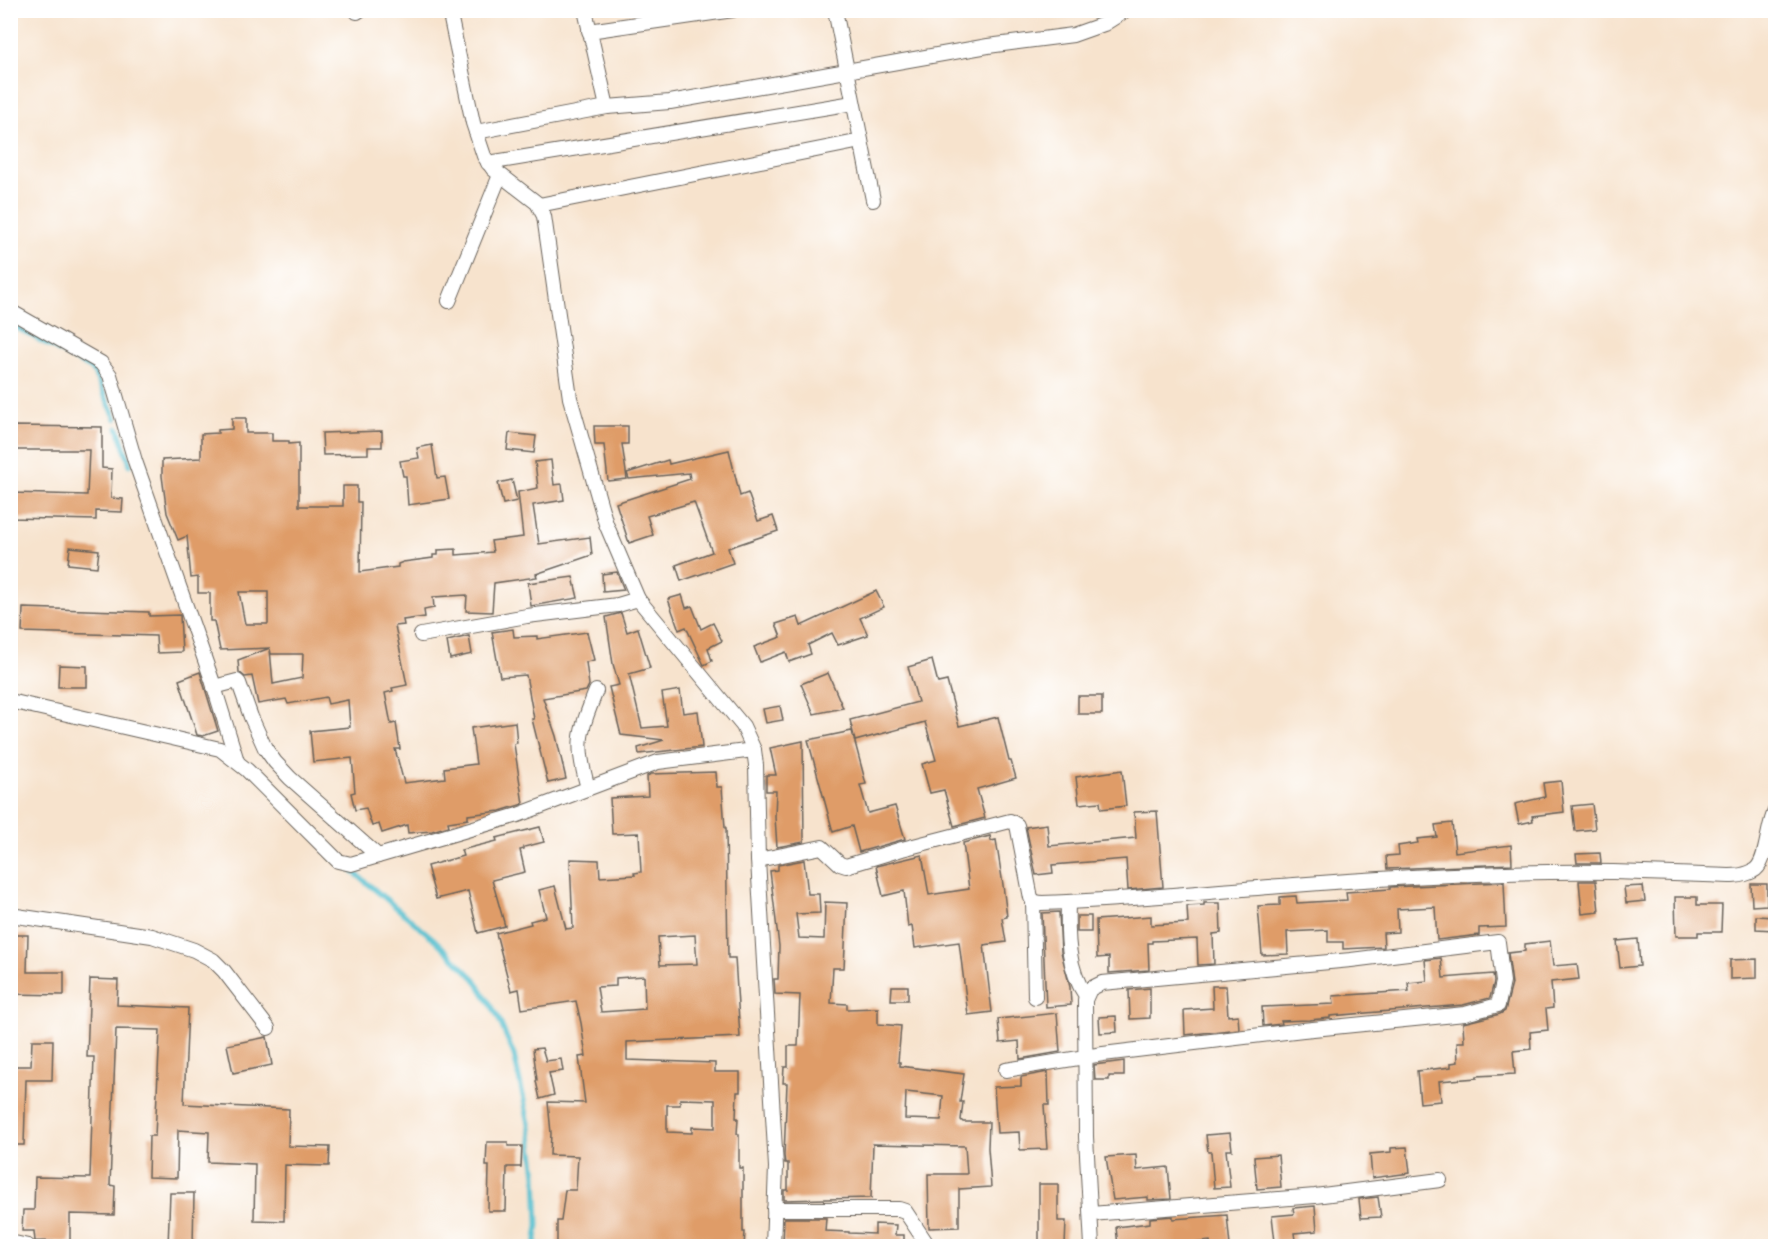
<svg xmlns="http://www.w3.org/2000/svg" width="1786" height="1257" font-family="Mali,sans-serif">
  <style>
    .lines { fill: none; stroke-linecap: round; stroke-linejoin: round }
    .stream { stroke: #52becd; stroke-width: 5 }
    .building { fill: #df9c67; fill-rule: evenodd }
    .street-casing { stroke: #69625a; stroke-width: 16 }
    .street { stroke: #fff; stroke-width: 14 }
  </style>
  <rect width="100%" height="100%" fill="#fff"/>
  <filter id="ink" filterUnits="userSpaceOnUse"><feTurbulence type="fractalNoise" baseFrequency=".0167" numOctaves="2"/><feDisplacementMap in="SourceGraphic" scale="12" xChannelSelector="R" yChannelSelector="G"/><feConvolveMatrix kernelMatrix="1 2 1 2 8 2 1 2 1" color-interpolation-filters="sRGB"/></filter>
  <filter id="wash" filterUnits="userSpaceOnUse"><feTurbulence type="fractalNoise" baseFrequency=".008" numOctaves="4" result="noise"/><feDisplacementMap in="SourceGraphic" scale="24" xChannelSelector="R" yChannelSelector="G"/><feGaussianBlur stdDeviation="1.35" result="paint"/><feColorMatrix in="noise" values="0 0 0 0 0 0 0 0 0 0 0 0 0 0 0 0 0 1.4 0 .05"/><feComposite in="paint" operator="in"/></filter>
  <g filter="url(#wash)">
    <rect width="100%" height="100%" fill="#f7e3cd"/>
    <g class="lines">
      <g class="stream">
        <polyline points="10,324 92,369 116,419"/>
        <polyline points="118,428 130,465"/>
        <polyline points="349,868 435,940 475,979 497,1015 514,1055 530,1128 536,1175 538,1225 535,1246"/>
      </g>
    </g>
    <g id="blocks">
      <g class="building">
        <path d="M232,418H246V433H272V441H289V444L299,443V506H343V486H357V502H361L360,572L398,567V564L403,562L433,558V555H438V550L456,549V555L493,552L491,541L523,537L518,492L538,488L535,462L551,460L554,485L562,484L564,500L533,505L539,544L590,537L592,555L536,574L537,577L494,583L492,612L466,611L467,595L433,597L434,608L424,610L425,617L403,620L404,625L395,626L407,685L392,688L393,691L385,693L391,724L396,723L400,749H395L404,783L445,778L444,768L476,764L471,728L515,722L517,743L514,744L523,804L500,811L468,815V819L448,822L449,826L432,831L408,833L407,825L382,833L379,824L372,826L366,808L355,810L351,793L355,792L352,758L313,762L310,731L350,727L348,700L328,704L326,697L288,704L286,699L258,704L252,676L245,677L239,672L238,660L270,648L220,650L214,621H210V593H198V577L191,578L187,536L178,540L167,513L162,476V460L201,458V434L218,433V430L232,429ZM239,592H268V624H245ZM270,649L271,654H303L302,678L273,684Z"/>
        <polygon points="10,426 102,427 102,468 112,469 111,498 123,499 122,512 96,511 96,520 10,518 10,493 87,495 89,450 10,450"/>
        <polygon points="594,426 628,426 628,444 622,444 627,479 608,481 604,445 595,445"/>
        <polygon points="382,431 382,447 368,447 368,454 323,455 322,433"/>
        <polygon points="509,433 536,436 534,453 507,450"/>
        <polygon points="432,445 437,478 445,477 449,499 408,505 406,476 403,476 400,461 419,458 417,448"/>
        <polygon points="729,450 740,496 748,493 758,521 773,516 778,531 728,548 733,563 681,581 676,565 712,552 694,502 647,516 653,535 629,543 616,503 690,479 689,473 629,479 627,473 668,460 669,464"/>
        <polygon points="512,480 517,501 503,504 498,483"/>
        <polygon points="70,547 99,550 97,567 68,564"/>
        <polygon points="617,572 624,590 603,592 602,574"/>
        <polygon points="573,577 578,598 531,606 528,583"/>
        <polygon points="876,591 884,607 860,618 868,635 838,645 832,633 808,645 811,654 789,662 786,652 760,662 754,647 781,637 776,624 798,617 801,626"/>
        <polygon points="682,595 686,608 692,606 701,629 713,623 722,641 708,648 712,661 704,665 686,627 679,630 668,599"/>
        <polygon points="23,608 149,612 149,616 180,615 182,652 157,653 156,636 22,632"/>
        <polygon points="621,613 627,632 638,628 650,668 629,674 642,728 667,726 662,693 680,690 683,713 698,711 702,747 639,754 638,748 664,740 621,735 609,687 619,685 613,664 606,617"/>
        <polygon points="513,629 514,637 537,636 537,639 587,632 594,660 586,662 589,685 586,691 543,698 556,736 566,779 548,783 532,719 534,719 526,675 500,677 492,632"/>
        <polygon points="469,636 472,654 450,659 447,641"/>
        <polygon points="932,660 938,683 947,681 959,726 998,717 1009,761 1011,761 1016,778 977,789 985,818 954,826 944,790 930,793 922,764 936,760 925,722 855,741 850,720 918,702 908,667"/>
        <polygon points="59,665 87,666 87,687 58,687"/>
        <polygon points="200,672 218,731 203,736 197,735 179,680"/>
        <polygon points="828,673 843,708 814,714 801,684"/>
        <rect x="1078" y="696" width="24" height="18"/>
        <polygon points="780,706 783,720 766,723 763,709"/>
        <polygon points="852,731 866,784 860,785 868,813 895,806 905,839 859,852 852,826 833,832 808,740"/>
        <polygon points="803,741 804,842 777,847 775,817 776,791 766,791 766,775 776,775 770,748"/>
        <polygon points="1122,770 1126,806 1101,809 1100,802 1079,804 1076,777"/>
        <path d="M716,772L717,787H722L725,828H726L728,958H735L740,1037L627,1042V1060L715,1063V1072H740V1092H737L736,1118H738L737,1134H739V1168H743V1232H745L744,1246H557V1221H561L565,1190H576L578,1156L550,1155L551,1133L548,1102L585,1103L579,1057L586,1056L581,1023L576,1001L522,1009L519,989L511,991L496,933L531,924L530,921L546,917L539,890L555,886L566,929L573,928L570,859L599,860L600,877L635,875L634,873L641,872L639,833L612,834L610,798L648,796L647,776L651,774ZM695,935L697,964L660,965L658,937ZM644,976L645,1009L601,1012L597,987L616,986V978ZM680,1099L715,1100V1128L692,1127V1133L667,1132V1105H680Z"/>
        <polygon points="1561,781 1564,812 1532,816 1533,821 1519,824 1515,804 1545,797 1543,783"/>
        <polygon points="1592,804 1595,829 1575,831 1572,806"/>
        <polygon points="1157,811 1163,887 1128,890 1126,859 1052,865 1053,873 1036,875 1026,827 1047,824 1049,846 1136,838 1134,812"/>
        <polygon points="1452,823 1455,852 1511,845 1512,864 1387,869 1386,856 1399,855 1398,846 1418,843 1417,839 1437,837 1435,825"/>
        <polygon points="540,827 544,842 524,847 524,849 520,850 525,872 492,880 505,926 478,933 468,891 436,899 427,866 463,856 461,850 497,841 496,838"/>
        <polygon points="990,836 991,841 996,840 1003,885 1007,917 1002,918 1006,942 984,945 992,1012 968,1015 959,942 915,948 912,926 908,927 904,891 883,896 876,866 922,855 929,895 969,889 963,843"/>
        <polygon points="1600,853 1601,863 1577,863 1576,854"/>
        <path d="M804,860L808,894H819L820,913L796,914L799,938L824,939L825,902L847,903L844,968H833L831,1003L847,1004V1009L878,1008V1024L901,1026L898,1062H900V1066L964,1074L960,1102H963L961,1120L963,1122H989L988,1148L991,1187L959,1189V1227L929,1228L928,1174H967L965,1146L873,1144L871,1198L784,1200V1190H788V1163H785L784,1156L787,1083H783L784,1067H788V1046H798L800,995L775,994L774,979H778L779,946L770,871L778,870V865ZM906,1092L943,1096L941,1120L905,1119Z"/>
        <polygon points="1579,881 1596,881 1599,912 1582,914"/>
        <polygon points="1504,882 1506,927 1479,928 1479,935 1437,940 1435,907 1397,909 1398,932 1383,933 1384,947 1343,949 1343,942 1328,942 1328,930 1287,932 1288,954 1262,955 1258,906 1280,905 1280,897 1296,896 1297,903 1347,900 1346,892 1390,889 1390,887"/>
        <polygon points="1751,884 1767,884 1767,905 1752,906"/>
        <polygon points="1643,886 1645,901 1626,903 1624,887"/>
        <polygon points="1675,897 1697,897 1697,905 1722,905 1721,932 1698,932 1698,936 1676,936"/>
        <polygon points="1204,903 1220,903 1221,933 1213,934 1214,964 1198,965 1197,939 1152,941 1152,943 1148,943 1149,970 1109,973 1109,957 1097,958 1096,920 1151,916 1151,925 1188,923 1187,906 1204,905"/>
        <polygon points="1059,912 1061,952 1070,987 1071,1005 1046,1007 1042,913"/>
        <rect x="1077" y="916" width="14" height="16"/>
        <polygon points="1756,916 1774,917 1774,930 1756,929"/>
        <polygon points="10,935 28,935 27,972 64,972 64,995 10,994"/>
        <polygon points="1638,939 1640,966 1620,968 1617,941"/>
        <polygon points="1550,941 1553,966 1577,964 1579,979 1551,982 1553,1008 1546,1009 1548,1030 1530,1032 1531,1049 1513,1051 1515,1074 1477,1076 1477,1078 1439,1081 1441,1101 1420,1103 1417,1071 1451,1067 1451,1063 1458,1062 1457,1042 1464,1042 1463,1023 1500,1014 1505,1011 1512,984 1508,953 1525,951 1525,944"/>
        <polygon points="1441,958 1443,978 1493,974 1494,982 1490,998 1463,1005 1330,1016 1330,1018 1309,1020 1281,1021 1282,1024 1263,1026 1262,1007 1334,1004 1333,996 1409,991 1408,983 1427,981 1425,960"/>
        <polygon points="1757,959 1757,978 1730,979 1730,960"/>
        <polygon points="90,979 118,980 117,1005 188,1008 184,1104 289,1109 288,1146 330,1147 329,1166 285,1165 284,1221 254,1220 255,1164 208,1162 209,1132 178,1130 177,1178 148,1177 149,1136 155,1136 160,1030 116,1029 110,1185 115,1186 114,1215 70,1214 70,1242 35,1241 34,1231 22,1231 23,1210 34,1210 35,1177 90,1178 94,1057 87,1057"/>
        <polygon points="892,986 908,986 908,1000 891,1000"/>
        <polygon points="1212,986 1226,986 1228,1016 1238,1015 1239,1029 1185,1035 1184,1010 1213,1008"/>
        <polygon points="1150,988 1150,1018 1130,1019 1129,990"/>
        <polygon points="1057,1013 1060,1052 1020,1059 1019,1041 1000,1043 998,1019"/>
        <polygon points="1116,1016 1117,1032 1100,1033 1099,1017"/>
        <polygon points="267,1037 272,1065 233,1073 227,1045"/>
        <polygon points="32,1040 53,1040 52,1080 26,1080 24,1145 10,1145 10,1066 31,1066"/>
        <polygon points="542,1048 546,1061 561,1059 563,1071 549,1073 554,1095 540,1099 536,1081 537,1080 533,1049"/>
        <polygon points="1124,1061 1124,1076 1109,1076 1109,1080 1095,1080 1094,1065"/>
        <polygon points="1048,1072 1049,1105 1044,1105 1047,1149 1020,1150 1019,1132 997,1133 994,1087 1021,1086 1021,1077"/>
        <polygon points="1230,1133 1232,1150 1226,1150 1230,1187 1214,1188 1211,1152 1208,1152 1206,1135"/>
        <polygon points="487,1142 508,1142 508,1146 522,1146 521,1167 507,1167 506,1211 488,1211 489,1166 486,1166"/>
        <polygon points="1407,1147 1410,1173 1372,1178 1370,1154 1391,1152 1391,1148"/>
        <polygon points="1136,1155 1137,1170 1168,1167 1171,1199 1148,1200 1148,1197 1113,1200 1106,1157"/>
        <polygon points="1278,1155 1281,1187 1257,1189 1254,1157"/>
        <polygon points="1039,1184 1058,1184 1058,1221 1066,1221 1065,1246 1039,1246"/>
        <polygon points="170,1193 194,1193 193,1246 168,1246"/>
        <polygon points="1378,1197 1381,1217 1361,1218 1359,1199"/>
        <polygon points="1315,1206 1317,1231 1294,1233 1295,1240 1275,1242 1272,1216 1294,1214 1293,1208"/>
        <polygon points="1227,1215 1230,1246 1211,1246 1210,1241 1169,1246 1118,1246 1116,1227 1150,1223 1150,1218 1173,1216 1173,1219"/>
        <polygon points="784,1218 826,1218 825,1231 849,1232 849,1233 875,1234 875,1224 896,1225 895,1235 904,1235 904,1246 836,1246 783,1243"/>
      </g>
    </g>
  </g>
  <g filter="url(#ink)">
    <use href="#blocks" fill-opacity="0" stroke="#69625a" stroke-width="1.5"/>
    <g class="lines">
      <g class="street-casing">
        <g id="street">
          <polyline points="449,10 473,123 484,156 493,169 537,203 544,216 570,398 606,524 638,599"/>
          <polyline points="585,10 607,107"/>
          <polyline points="835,10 873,200"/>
          <polyline points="357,12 360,10"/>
          <polyline points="589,31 733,10"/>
          <polyline points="476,132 607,107 670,102 988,46 1073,35 1104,24 1126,10"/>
          <polyline points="488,163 853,103"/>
          <polyline points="539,205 861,141"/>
          <polyline points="449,301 500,175"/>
          <polyline points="10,311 101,363 110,375 135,461 212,680 237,761"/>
          <polyline points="421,635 527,616 618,605 638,599 743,726 754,750 756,765 758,860 776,1167 773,1246"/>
          <polyline points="214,687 237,681 239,683 251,717 265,748 275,762 290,778 378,856 518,815 658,762 754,750"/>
          <polyline points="10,701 220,749 247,770 338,861 351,864 378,856"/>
          <path d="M588,788C575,743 579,734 596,691"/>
          <path d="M758,860L822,847L840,864L846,866L902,849L1010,821L1017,825L1031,898L1035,902L1041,903C1121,901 1201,892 1281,886C1391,877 1502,870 1613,872C1643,873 1674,874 1704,875C1720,875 1738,879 1753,871C1768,864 1766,826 1776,809"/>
          <polyline points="1033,900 1035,997"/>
          <path d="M1068,902C1067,934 1067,969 1086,996"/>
          <polyline points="10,915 152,936 194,950 213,960 224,971 268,1028"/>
          <polyline points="1006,1070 1103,1054 1303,1030 1465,1014 1498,1005 1503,982 1498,942 1351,960 1102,983 1090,989 1085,1000 1086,1137 1092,1246"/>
          <polyline points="774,1209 899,1209 905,1211 925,1241"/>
          <polyline points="1091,1214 1315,1196 1440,1180"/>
          <polyline points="10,1242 28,1246"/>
        </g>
      </g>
      <use href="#street" class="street"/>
    </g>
  </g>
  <rect width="1786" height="1257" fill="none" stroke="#fff" stroke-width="36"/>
</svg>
